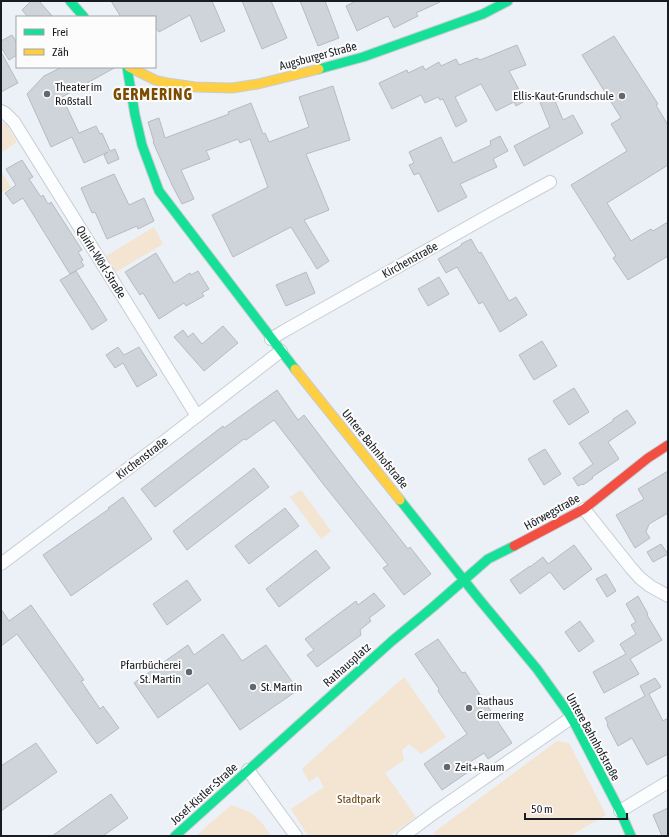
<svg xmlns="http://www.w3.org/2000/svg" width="669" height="837" font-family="'Asap Condensed',sans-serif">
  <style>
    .green { fill: #f4e4d2 }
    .building { fill: #cfd4da; stroke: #b6bbc0 }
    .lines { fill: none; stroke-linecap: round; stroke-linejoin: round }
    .street-casing { stroke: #c7cdd2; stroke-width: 14 }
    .fast-casing { stroke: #c7cdd2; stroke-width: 11 }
    .slow-casing { stroke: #c7cdd2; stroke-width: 11 }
    .jam-casing { stroke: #c7cdd2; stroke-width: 11 }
    .street { stroke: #fcfdfe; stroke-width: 12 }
    .fast { stroke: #16e098; stroke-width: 9 }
    .slow { stroke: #ffcf43; stroke-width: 9 }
    .jam { stroke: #f24e42; stroke-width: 9 }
    .poi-dot { fill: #62676d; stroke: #fcfcfc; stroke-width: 1.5 }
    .labels { text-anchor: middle; stroke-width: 4; stroke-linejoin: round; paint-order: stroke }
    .street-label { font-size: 12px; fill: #191d23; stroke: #fcfcfc }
    .poi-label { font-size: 12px; fill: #191d23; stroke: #fcfcfc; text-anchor: start }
    .park-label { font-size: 12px; fill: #704610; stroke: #fcfcfc }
    .district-label { font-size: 16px; font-weight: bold; letter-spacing: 1px; fill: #7c4b02; stroke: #fcfcfc }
  </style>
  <rect width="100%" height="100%" fill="#ebf1f7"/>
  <g class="green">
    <polygon points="1,122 6,124 17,142 1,153"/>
    <polygon points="1,171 11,187 1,193"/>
    <polygon points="154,227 163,244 116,272 106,256"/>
    <polygon points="301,490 331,531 321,539 290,497"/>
    <polygon points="404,677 446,737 421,754 409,744 402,750 404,760 385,773 416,817 389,836 308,836 291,809 324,787 318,776 309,782 302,769"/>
    <polygon points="557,741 569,743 606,815 570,836 436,836 433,833"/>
    <polygon points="231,805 250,812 262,823 271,836 196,836"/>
  </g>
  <g class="building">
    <polygon points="31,1 39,1 53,17 28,17 22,10"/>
    <polygon points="111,1 212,1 225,31 201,42 190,15 159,32 155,27 155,17 121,17"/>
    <polygon points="242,1 271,1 287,38 262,49"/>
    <polygon points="300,1 325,1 339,38 318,46"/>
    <polygon points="356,1 442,1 416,13 418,16 394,28 388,16 357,31 346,6"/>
    <polygon points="12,35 17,43 17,55 9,60 1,47 1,41"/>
    <polygon points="614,36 658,104 656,105 668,125 668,165 607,203 631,241 651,229 653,231 668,222 668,256 628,280 613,258 616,256 571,185 627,151 611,124 621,118 582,55"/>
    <polygon points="517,45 526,65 509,71 525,101 516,106 514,102 496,111 481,84 455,97 467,121 456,127 443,99 440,100 438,97 425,103 421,95 392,109 379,83 407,70 408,73 423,66 425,70 439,62 441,66 456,59 459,65 477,58 480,60"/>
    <polygon points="1,52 18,83 1,92"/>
    <polygon points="62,67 116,67 62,97 79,133 96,126 100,134 102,133 110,151 115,149 119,159 108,164 104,155 108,152 84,163 72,137 51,147 27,94 44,76"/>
    <polygon points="333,86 350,140 306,154 329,210 304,220 329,261 317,269 291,227 233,257 212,215 268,187 250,139 240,143 238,139 206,151 210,159 181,170 194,199 182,204 172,185 153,142 154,142 148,122 159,118 165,138 229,114 228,112 251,103 263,134 265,133 269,142 309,127 299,97"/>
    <polygon points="552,94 563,120 573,115 583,133 524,166 514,146 550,127 539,100"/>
    <polygon points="500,136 508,151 493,159 497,167 460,184 467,197 438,212 419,173 414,175 409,165 414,163 409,152 441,137 453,163 491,145 490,141"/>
    <polygon points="22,160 33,177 29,179 41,197 43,195 48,204 51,202 82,250 78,252 83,260 81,261 84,266 70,274 23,198 13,204 5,193 16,185 6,169"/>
    <polygon points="114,174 129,205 144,198 154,221 138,229 137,226 107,239 95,212 92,213 81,188"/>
    <polygon points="471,239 479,253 481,252 509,301 516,297 527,315 500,332 483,302 479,304 457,267 446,273 438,259 462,245 461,244"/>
    <polygon points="156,253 174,283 190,273 191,275 198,271 209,289 202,293 204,296 186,306 184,303 159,319 143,293 140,295 125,272"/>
    <polygon points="76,271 107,320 92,330 60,280"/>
    <polygon points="306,272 315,293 286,306 276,285"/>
    <polygon points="439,277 449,294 428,306 418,289"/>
    <polygon points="223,326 238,343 204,371 174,337 183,330 188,337 193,333 202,344"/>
    <polygon points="542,341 557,366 534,380 519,355"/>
    <polygon points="118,347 124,355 139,347 157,375 137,387 123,363 115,368 106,355"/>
    <polygon points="574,388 589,412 569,425 553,401"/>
    <polygon points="277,390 298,420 304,415 356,483 408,549 410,547 431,574 404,595 383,568 388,565 324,485 274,420 246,440 244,439 155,507 141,489 223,426 224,428"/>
    <polygon points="627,410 636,423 608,442 619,459 592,477 593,478 583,485 582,484 578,486 573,478 593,464 579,443 613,421 613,419"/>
    <polygon points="545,449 561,474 544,485 528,459"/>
    <polygon points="254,468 269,487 187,550 173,531"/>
    <polygon points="668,471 668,513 649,524 646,532 650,538 635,548 616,515 644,499 638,489"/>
    <polygon points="123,497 152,539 71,596 43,555 109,509 108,508"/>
    <polygon points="285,508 299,526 249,564 235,546"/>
    <polygon points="661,544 668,554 653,562 647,552"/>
    <polygon points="574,545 592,569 564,590 550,572 520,594 510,580 530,566 530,567 543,557 548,564"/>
    <polygon points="316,550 330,568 279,607 266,589"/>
    <polygon points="606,574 616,591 607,597 596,579"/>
    <polygon points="187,580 201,600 167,625 153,604"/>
    <polygon points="374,593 385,606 369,618 371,621 360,630 361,635 317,667 307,655 314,650 305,639 356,601 358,605"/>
    <polygon points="638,596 648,614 647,615 662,640 630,659 639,674 604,693 593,672 626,654 620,644 636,634 631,625 636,622 626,604"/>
    <polygon points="31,605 84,680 81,681 100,709 103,706 119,728 97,744 17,634 1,646 1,609 9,621"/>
    <polygon points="580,621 594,641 579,652 565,632"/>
    <polygon points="223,634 242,661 266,645 298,690 240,730 208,683 158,718 134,683 188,645 194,655"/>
    <polygon points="438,639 462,673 465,672 512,743 488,759 484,753 467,764 471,770 442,790 424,764 467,734 438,691 439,689 415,654"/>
    <polygon points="655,678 661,687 649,694 663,721 668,718 668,754 647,765 632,738 618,746 607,725 608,723 605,718 645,696 640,686"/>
    <polygon points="36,743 57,772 1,811 1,766"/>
    <polygon points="111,794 128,818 103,836 52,836"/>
    <polygon points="668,808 668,836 662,836 653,815"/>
  </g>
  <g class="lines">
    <g class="street-casing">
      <g id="street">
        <polyline points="1,111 5,113 14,122 197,416"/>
        <polyline points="271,339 284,331 493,213 550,182"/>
        <polyline points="584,509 631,568 640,578 650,586 668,596"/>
        <polyline points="1,564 166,440 281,351"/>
        <polyline points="248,770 296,836"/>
        <polyline points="620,811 668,782"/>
        <polyline points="403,836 434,813 571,718"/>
      </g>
    </g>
    <g class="fast-casing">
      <g id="fast">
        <polyline points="70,1 84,17"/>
        <polyline points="127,67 135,115 142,145 159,191 295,369"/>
        <polyline points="319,69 363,57 483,14 508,1"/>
        <polyline points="400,500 479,599 537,669 567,711 576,726 620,811 631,836"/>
        <polyline points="175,836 392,641 433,607 488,559 514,546"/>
      </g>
    </g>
    <g class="slow-casing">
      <g id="slow">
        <polyline points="129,67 155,80 167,83 195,87 232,88 258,84 319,69"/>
        <polyline points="295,369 400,500"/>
      </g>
    </g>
    <g class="jam-casing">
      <polyline id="jam" points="514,546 584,509 648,458 668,445"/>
    </g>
    <use href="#street" class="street"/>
    <use href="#fast" class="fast"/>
    <use href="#slow" class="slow"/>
    <use href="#jam" class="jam"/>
  </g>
  <g class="poi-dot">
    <circle cx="47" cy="94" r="4"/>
    <circle cx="622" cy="96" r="4"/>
    <circle cx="189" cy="672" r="4"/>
    <circle cx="253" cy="687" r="4"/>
    <circle cx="469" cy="708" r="4"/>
    <circle cx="447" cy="767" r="4"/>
  </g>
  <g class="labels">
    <g class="street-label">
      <text transform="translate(318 56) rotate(-15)" y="4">Augsburger Straße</text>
      <text transform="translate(410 260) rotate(-29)" y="4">Kirchenstraße</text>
      <text transform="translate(101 262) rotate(58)" y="4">Quirin-Wörl-Straße</text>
      <text transform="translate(375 449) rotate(51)" y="4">Untere Bahnhofstraße</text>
      <text transform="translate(142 458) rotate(-37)" y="4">Kirchenstraße</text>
      <text transform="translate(552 512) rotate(-29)" y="4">Hörwegstraße</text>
      <text transform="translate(347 665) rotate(-42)" y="4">Rathausplatz</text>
      <text transform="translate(593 737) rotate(61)" y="4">Untere Bahnhofstraße</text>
      <text transform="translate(204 794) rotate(-42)" y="4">Josef-Kistler-Straße</text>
    </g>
    <g class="poi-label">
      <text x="55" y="91">Theater im<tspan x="55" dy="14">Roßstall</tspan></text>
      <text x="614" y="100" text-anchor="end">Ellis-Kaut-Grundschule</text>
      <text x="181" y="669" text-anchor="end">Pfarrbücherei<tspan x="181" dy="14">St. Martin</tspan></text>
      <text x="261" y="691">St. Martin</text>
      <text x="477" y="705">Rathaus<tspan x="477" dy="14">Germering</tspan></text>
      <text x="455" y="771">Zeit+Raum</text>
    </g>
    <g class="park-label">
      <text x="359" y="803">Stadtpark</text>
    </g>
    <g class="district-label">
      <text x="153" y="100">GERMERING</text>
    </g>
  </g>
  <rect width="669" height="837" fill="none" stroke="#191d23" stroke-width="4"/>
  <rect x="16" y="16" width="140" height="52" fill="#fcfcfc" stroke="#a1a3a5"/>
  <rect x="24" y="29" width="20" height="6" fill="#16e098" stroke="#a1a3a5"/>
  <text x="52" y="36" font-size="12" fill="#191d23">Frei</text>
  <rect x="24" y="49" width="20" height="6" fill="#ffcf43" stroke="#a1a3a5"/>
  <text x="52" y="56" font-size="12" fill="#191d23">Zäh</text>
  <path d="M525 813v6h102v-6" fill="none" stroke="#191d23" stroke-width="2"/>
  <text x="531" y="813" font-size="12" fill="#191d23" stroke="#fcfcfc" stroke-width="3" paint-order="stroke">50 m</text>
</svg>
